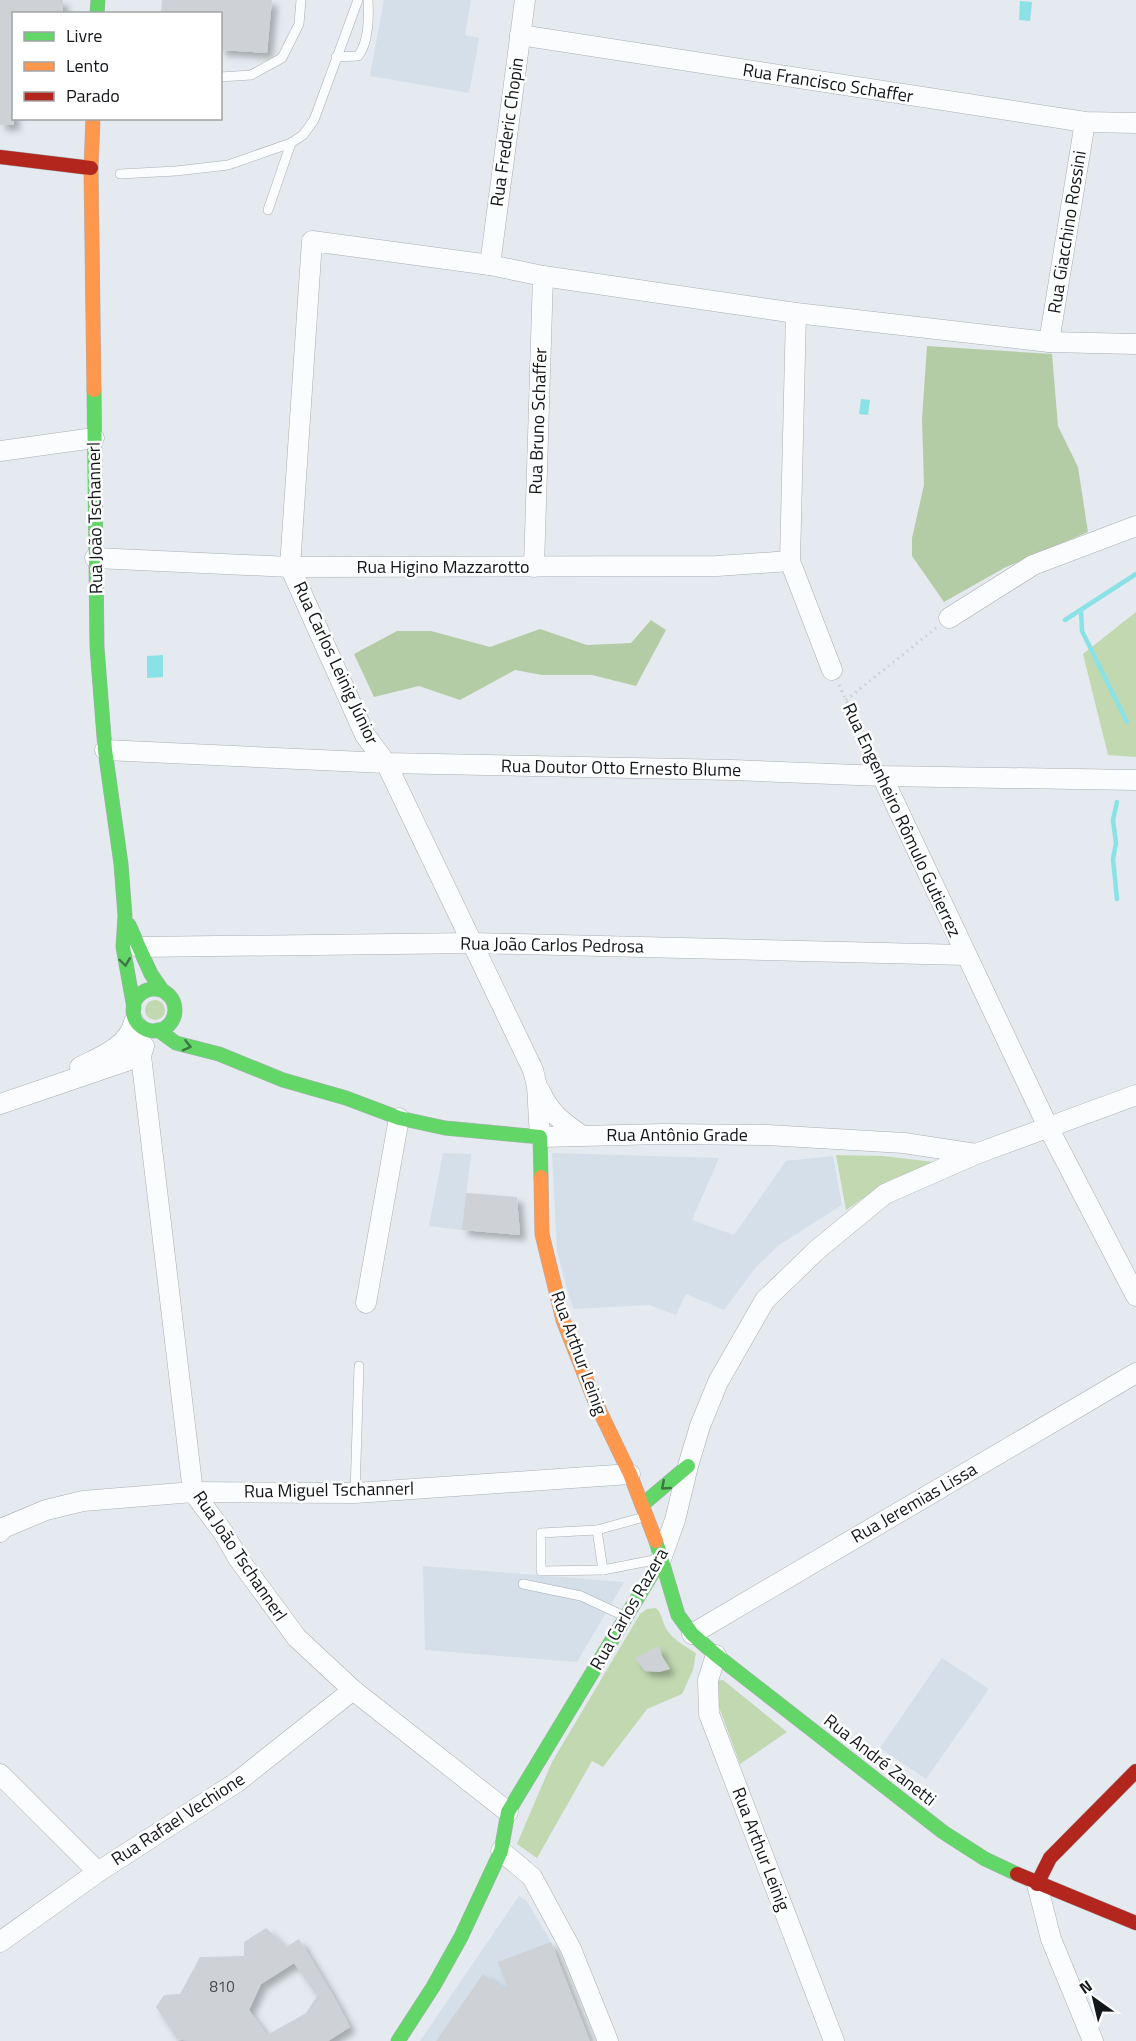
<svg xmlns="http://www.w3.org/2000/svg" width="1136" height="2041" font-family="'Titillium Web',sans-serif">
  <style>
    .built { fill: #d4dfea }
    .green { fill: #c1d8b1 }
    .forest { fill: #b4cca5 }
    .water { fill: #8ae2e7 }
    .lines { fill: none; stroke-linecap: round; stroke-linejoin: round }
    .stream { stroke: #8ae2e7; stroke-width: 4.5 }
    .building { fill: #ced2d6; fill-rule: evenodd; filter: url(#shadow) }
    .lane-casing { stroke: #aaaeb2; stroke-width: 10 }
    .street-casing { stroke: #aaaeb2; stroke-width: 21 }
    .fast-casing { stroke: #aaaeb2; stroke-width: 15 }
    .slow-casing { stroke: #aaaeb2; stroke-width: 15 }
    .jam-casing { stroke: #aaaeb2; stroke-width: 15 }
    .path { stroke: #cccecf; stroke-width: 3; stroke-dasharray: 1.5 4.5; stroke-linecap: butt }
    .lane { stroke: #fbfcfd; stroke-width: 9 }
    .street { stroke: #fbfcfd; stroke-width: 20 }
    .fast { stroke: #63d668; stroke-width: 14 }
    .slow { stroke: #ff974d; stroke-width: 14 }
    .jam { stroke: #b3261e; stroke-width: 14 }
    .oneway { stroke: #3c7641 }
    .labels { text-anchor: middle; stroke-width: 5; stroke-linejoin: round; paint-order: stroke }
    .number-label { font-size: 15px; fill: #44484b }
    .street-label { font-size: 18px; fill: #14171a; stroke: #fff }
  </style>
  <defs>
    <filter id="shadow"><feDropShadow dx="5.5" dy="5.5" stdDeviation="3" flood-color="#0004"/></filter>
  </defs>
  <rect width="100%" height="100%" fill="#e4eaef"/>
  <g class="built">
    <polygon points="384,0 471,0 465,35 479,38 469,93 370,76"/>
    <polygon points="443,1153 471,1154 462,1230 429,1226"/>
    <polygon points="552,1153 719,1158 692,1220 734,1235 786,1161 833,1156 842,1205 779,1245 756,1267 724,1310 686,1294 676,1315 649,1305 573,1309 557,1252"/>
    <polygon points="423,1566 624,1582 577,1662 425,1650"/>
    <polygon points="942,1658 989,1689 926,1779 880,1748"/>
    <polygon points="519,1896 526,1900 551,1942 590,2041 420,2041"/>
  </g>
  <g class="green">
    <polygon points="1136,612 1136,757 1108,755 1083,654"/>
    <circle cx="155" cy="1010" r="10"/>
    <polygon points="836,1155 883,1156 934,1162 888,1181 846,1210"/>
    <path d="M656,1608C662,1614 661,1617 664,1624C669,1638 685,1646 696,1653L693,1670L682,1694L647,1709L603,1767L592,1761L537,1858L517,1844L552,1762L640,1614L647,1609Z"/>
    <polygon points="723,1680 787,1732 740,1764 713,1691 715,1681"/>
  </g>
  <g class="forest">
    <polygon points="927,346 1052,354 1058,426 1078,467 1088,532 1006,567 944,602 912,556 912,538 924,485 922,419"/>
    <polygon points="651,620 666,630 636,686 592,675 542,675 515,670 460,700 419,686 374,697 354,654 397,631 431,631 490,647 540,629 587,645 631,643"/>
  </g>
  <g class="water">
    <polygon points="1020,1 1032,2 1030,21 1019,20"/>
    <polygon points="861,399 870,400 868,415 859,414"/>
    <polygon points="163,655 163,677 147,678 147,656"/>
  </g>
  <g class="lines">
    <g class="stream">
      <polyline points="1081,610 1082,631 1127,722"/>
      <polyline points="1065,620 1136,574"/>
      <polyline points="1117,802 1113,820 1116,843 1113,859 1117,899"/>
    </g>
  </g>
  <g class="building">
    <polygon points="0,0 63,0 63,14 14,14 14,125 0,125"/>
    <polygon points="162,0 272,0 267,53 220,50 220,14 161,14"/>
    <polygon points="466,1193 517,1197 520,1235 462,1230"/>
    <polygon points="659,1646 662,1656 670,1669 659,1672 645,1671 635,1658"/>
    <path d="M266,1928L286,1947L299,1939L334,1997L350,2027L328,2041H190L177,2039L156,2007L164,1995L180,1994L200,1957L244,1956V1942ZM294,1963L317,1996L306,2013L267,2035L249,2010L261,1984Z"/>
    <polygon points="551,1942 590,2041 436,2041 483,1974 510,1993 498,1962"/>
  </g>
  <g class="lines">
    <g class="lane-casing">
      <g id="lane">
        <path d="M336,57L358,56C369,42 369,17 368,0"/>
        <polyline points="220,77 251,75 282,58 299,24 301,0"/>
        <polyline points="120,174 176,171 228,165 291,143"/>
        <polyline points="268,210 291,143 303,135 314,120 358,0"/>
        <polyline points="355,1493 359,1366"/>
        <polyline points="644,1517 597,1530 603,1570 654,1560"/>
        <polyline points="597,1530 541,1533 541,1571 603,1570"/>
        <polyline points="523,1584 581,1596 624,1616"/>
      </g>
    </g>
    <g class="street-casing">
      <g id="street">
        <polyline points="520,35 1085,122 1136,123"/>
        <polyline points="490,265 525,0"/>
        <polyline points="796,313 790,561 832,670"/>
        <polyline points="1049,342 1085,122"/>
        <polyline points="0,451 94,438"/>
        <polyline points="95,558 290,567 717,566 790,561"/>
        <polyline points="534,567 543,276"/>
        <polyline points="949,618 1033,565 1136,526"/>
        <polyline points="105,750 386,763 732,770 882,776 1136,780"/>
        <polyline points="882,776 1048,1127 1136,1296"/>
        <polyline points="139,947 474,943 965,955"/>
        <polyline points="131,1031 141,1056 193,1492 223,1532 238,1558 297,1638 353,1690 508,1812"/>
        <path d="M80,1067C100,1057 129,1046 134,1022"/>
        <path d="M540,1091C549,1112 562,1122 581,1135"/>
        <polyline points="0,1104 141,1056 144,1046"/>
        <polyline points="976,1154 904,1143 767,1135 663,1134 540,1137 537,1086 533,1070 386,763 365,735 290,567 312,241 490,265 543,276 796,313 1049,342 1136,344"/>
        <polyline points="366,1303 399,1118"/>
        <polyline points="0,1532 3,1528 46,1510 83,1501 193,1492 355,1493 630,1474"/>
        <polyline points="661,1559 675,1520 688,1466 700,1426 718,1382 765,1300 818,1249 885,1194 976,1154 1136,1095"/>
        <polyline points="692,1634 1136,1373"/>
        <polyline points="716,1655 708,1680 709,1714 834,2041"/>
        <polyline points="0,1774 98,1872"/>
        <polyline points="501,1851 532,1877 571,1949 608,2041"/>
        <polyline points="1037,1884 1051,1939 1093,2041"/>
        <polyline points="0,1942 98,1872 237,1782 353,1690"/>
      </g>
    </g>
    <g class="fast-casing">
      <g id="fast">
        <polyline points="97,14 98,0"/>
        <polyline points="94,390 97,647 105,750 121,864 125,916 123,947 134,1008"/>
        <polyline points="129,925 151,974 162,990"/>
        <circle cx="154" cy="1010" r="21"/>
        <polyline points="158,1030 176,1043 219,1054 283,1080 346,1098 399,1118 445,1128 540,1137 541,1177"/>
        <polyline points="642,1505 688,1466"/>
        <polyline points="656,1541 678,1615 692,1634 716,1655 943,1832 985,1859 1017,1874"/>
        <polyline points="398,2041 433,1987 461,1937 501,1851 508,1812 661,1559"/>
      </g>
    </g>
    <g class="slow-casing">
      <g id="slow">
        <polyline points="93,118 91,168 94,390"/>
        <polyline points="541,1177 542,1234 563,1320 594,1399 630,1474 656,1541"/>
      </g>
    </g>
    <g class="jam-casing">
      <g id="jam">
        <polyline points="0,157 91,168"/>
        <polyline points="1017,1874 1136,1923"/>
        <polyline points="1037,1884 1050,1858 1136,1771"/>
      </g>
    </g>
    <g class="path">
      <polyline points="839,685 873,758"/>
      <polyline points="846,700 936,628"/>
    </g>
    <use href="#lane" class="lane"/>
    <use href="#street" class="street"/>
    <use href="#fast" class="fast"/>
    <use href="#slow" class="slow"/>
    <use href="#jam" class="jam"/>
  </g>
  <defs><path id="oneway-chevron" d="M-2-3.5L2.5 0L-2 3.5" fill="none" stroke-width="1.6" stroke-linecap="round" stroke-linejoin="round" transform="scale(1.5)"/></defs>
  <g class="oneway">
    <use href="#oneway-chevron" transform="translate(125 962) rotate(82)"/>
    <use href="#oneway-chevron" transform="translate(187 1046) rotate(14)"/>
    <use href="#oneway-chevron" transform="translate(665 1486) rotate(139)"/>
  </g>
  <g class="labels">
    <g class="number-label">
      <text x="222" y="1992">810</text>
    </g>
    <g class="street-label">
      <text transform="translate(828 83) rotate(9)" y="6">Rua Francisco Schaffer</text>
      <text transform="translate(507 132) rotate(-82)" y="6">Rua Frederic Chopin</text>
      <text transform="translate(1067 232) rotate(-81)" y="6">Rua Giacchino Rossini</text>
      <text transform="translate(538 421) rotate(-88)" y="6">Rua Bruno Schaffer</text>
      <text transform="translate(95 518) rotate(-91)" y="6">Rua João Tschannerl</text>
      <text x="443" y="573">Rua Higino Mazzarotto</text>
      <text transform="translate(336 663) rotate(65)" y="6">Rua Carlos Leinig Júnior</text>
      <text transform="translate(621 768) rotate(1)" y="6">Rua Doutor Otto Ernesto Blume</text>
      <text transform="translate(902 820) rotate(65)" y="6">Rua Engenheiro Rômulo Gutierrez</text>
      <text transform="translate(552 945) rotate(1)" y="6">Rua João Carlos Pedrosa</text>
      <text x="677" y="1141">Rua Antônio Grade</text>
      <text transform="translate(579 1353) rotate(70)" y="6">Rua Arthur Leinig</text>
      <text transform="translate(329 1490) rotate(-1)" y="6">Rua Miguel Tschannerl</text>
      <text transform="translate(914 1503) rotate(-30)" y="6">Rua Jeremias Lissa</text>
      <text transform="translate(240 1556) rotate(56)" y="6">Rua João Tschannerl</text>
      <text transform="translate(629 1609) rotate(-60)" y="6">Rua Carlos Razera</text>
      <text transform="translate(880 1760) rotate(38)" y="6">Rua André Zanetti</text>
      <text transform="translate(178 1819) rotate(-33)" y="6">Rua Rafael Vechione</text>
      <text transform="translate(761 1849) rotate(69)" y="6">Rua Arthur Leinig</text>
    </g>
  </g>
  <rect x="12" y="12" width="210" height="108" fill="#ffffff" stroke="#a1a2a3" stroke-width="1.5"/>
  <rect x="24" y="32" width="30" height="9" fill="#63d668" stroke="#a1a2a3" stroke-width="1.5"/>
  <text x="66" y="42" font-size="18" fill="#14171a">Livre</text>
  <rect x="24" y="62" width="30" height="9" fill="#ff974d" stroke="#a1a2a3" stroke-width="1.5"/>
  <text x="66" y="72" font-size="18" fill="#14171a">Lento</text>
  <rect x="24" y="92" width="30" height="9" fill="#b3261e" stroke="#a1a2a3" stroke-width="1.5"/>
  <text x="66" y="102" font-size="18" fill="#14171a">Parado</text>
  <g transform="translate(1094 1999) rotate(326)" stroke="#ffffff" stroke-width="4.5" paint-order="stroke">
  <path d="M0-4.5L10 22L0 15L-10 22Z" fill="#14171a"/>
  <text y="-9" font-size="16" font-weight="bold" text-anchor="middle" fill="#14171a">N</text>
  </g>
</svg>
